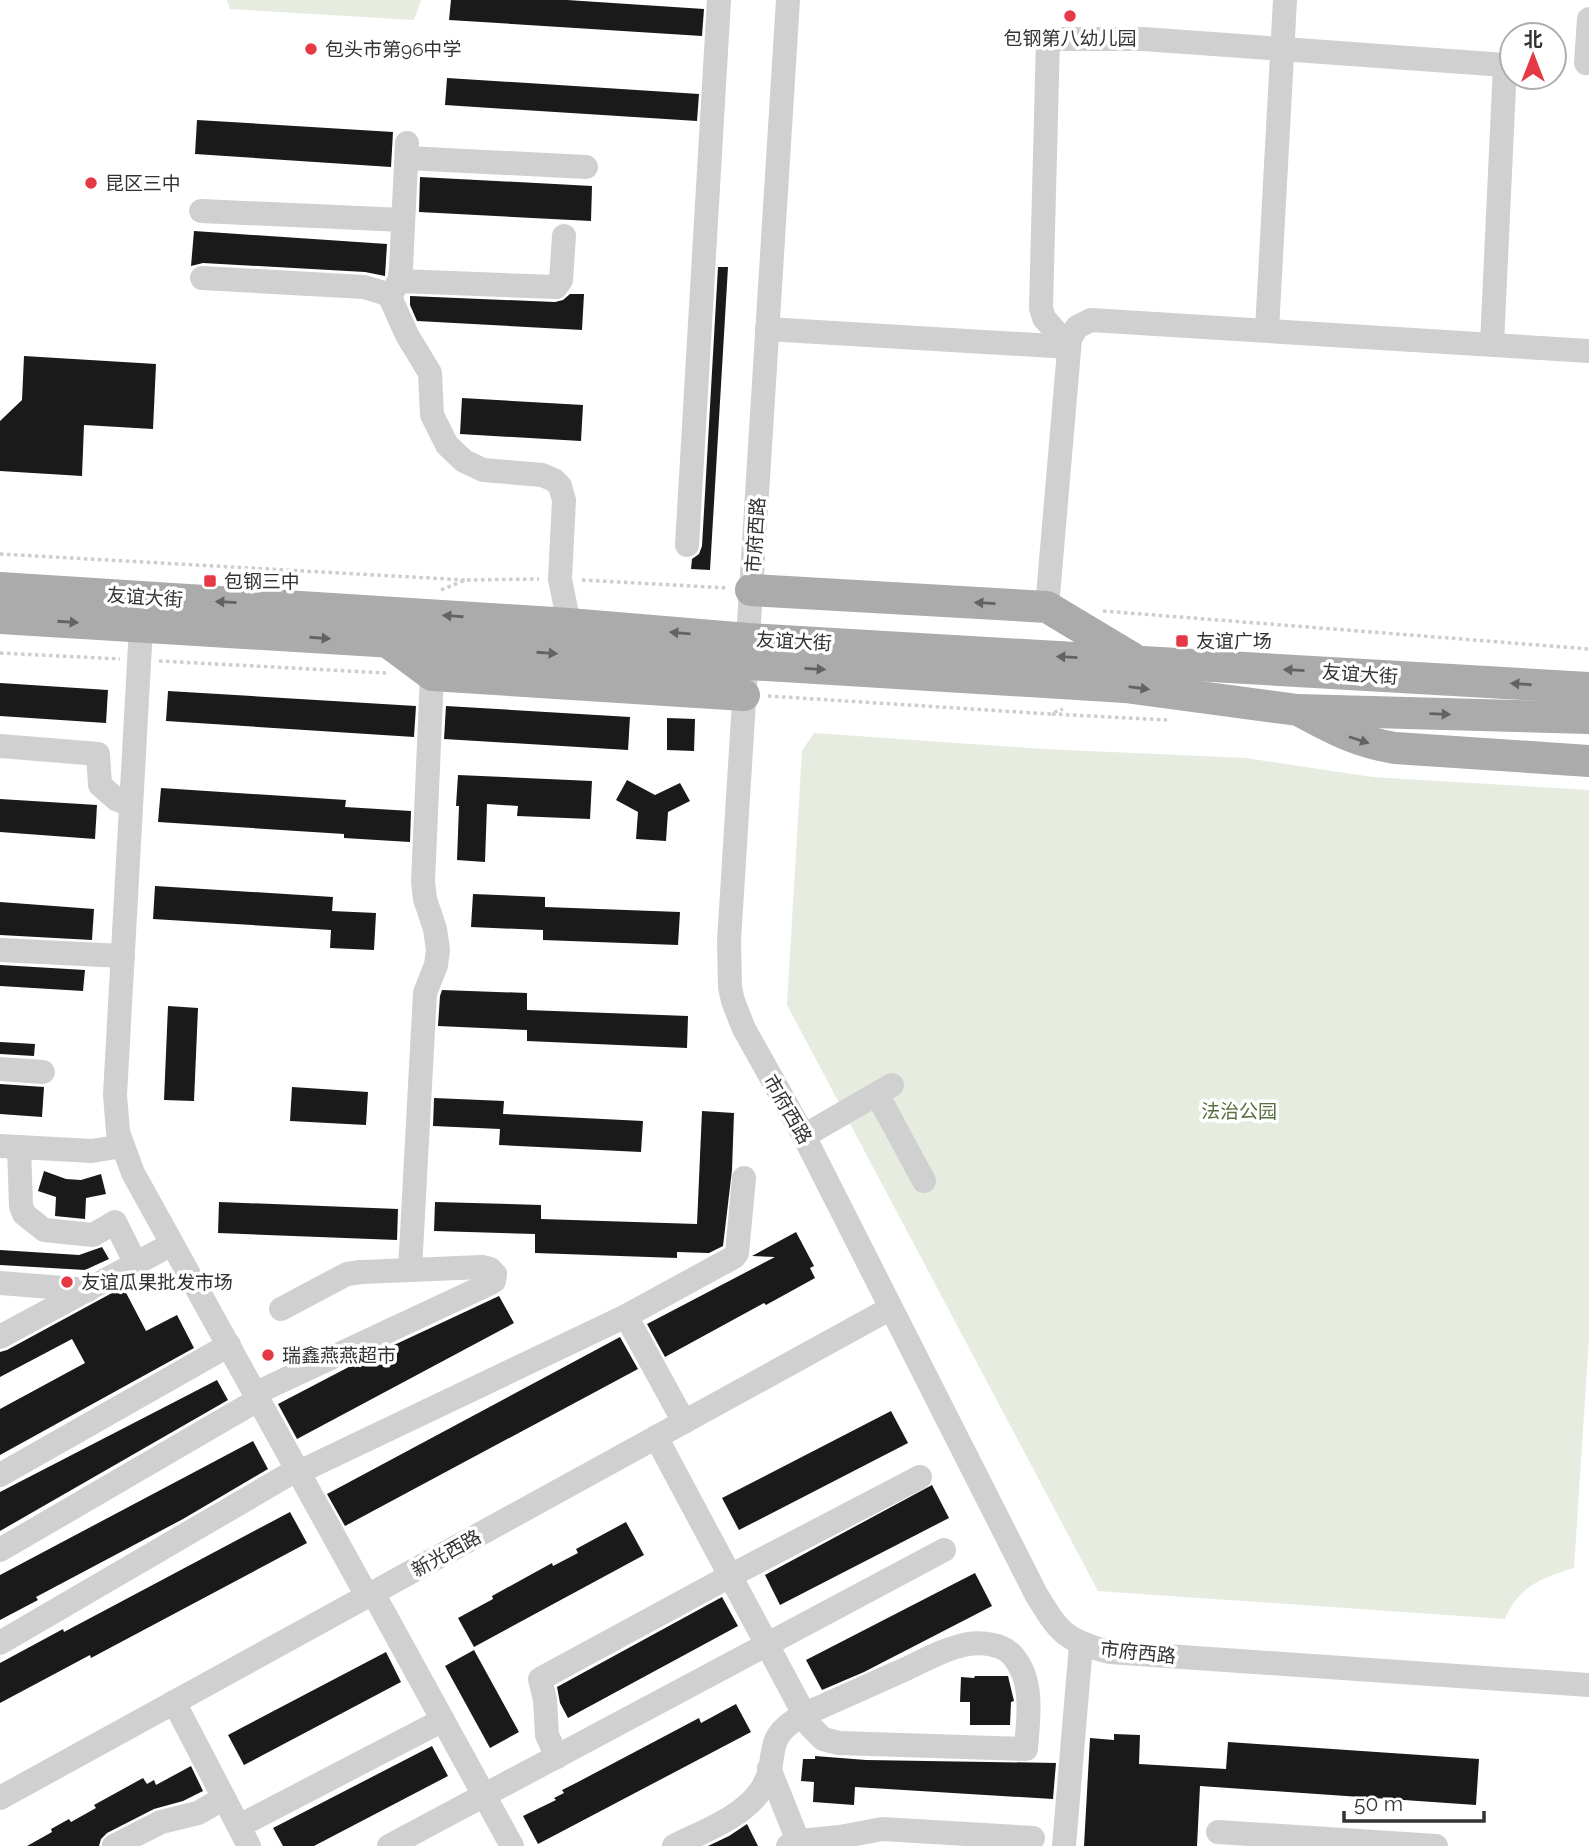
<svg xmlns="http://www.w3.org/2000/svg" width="1589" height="1846" font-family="Raleway,'Noto Sans SC',sans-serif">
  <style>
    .green { fill: #e6ecdf }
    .building { fill: #1a1a1a }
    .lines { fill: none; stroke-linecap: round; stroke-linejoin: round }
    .path { stroke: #cdcdcd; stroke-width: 3.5; stroke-dasharray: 3.5 3.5; stroke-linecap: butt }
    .minor { stroke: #d0d0d0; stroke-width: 24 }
    .major { stroke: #ababab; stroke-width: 32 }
    .oneway { fill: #636363 }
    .poi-dot { fill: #e63946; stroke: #fff; stroke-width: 2.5 }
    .labels { text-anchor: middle; stroke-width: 7; stroke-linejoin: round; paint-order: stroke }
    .poi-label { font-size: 19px; fill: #333; stroke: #fff; text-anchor: start }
    .street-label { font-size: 19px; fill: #333; stroke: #fff }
    .park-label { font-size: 19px; fill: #56703f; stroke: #fff }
  </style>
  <rect width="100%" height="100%" fill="#fff"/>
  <g class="green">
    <polygon points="227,0 421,0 414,20 230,9"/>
    <path d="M814,733L1044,749L1246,758L1372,777L1589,790V1339L1574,1568C1541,1578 1519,1586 1505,1619L1098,1591L787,1005L802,751Z"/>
  </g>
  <g class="building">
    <polygon points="451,0 567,0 704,9 702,36 449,20"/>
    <polygon points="447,78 699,94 697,121 445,105"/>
    <polygon points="197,120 393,132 391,167 195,154"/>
    <polygon points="420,177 592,186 591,221 419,212"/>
    <polygon points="194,231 387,244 385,276 365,272 203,263 191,266"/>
    <polygon points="718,267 728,267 710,570 691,569 692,559 699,554 702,546"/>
    <polygon points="570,294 584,294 582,330 417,321 410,305 410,296 555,302 563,300"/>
    <polygon points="24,356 156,364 153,429 84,425 82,476 0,471 0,421 22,400"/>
    <polygon points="462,398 583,405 581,441 460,434"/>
    <polygon points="0,683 108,690 106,723 0,716"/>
    <polygon points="168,691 416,706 414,737 166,721"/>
    <polygon points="446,706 630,717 628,750 444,739"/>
    <polygon points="667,718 695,719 694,751 667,750"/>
    <polygon points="458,775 592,781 590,819 517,816 518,806 487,804 485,862 457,860 459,806 456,806"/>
    <polygon points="627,780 655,795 680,783 690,801 668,812 666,841 636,839 638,812 616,800"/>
    <polygon points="161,788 346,800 345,807 411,811 410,842 344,838 344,834 158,822"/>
    <polygon points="0,799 97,805 95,839 0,832"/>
    <polygon points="155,886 333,897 332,911 376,913 374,950 330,948 331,930 153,919"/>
    <polygon points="473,894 545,897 545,907 680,912 678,945 543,940 543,930 471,927"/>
    <polygon points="0,902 94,909 92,940 0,935"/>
    <polygon points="0,965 85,970 83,991 0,986"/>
    <polygon points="442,990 527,993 527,1010 688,1016 687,1048 527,1041 527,1030 438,1026 440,996"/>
    <polygon points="168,1006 198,1008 194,1101 164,1100"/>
    <polygon points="0,1042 35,1044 34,1056 0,1054"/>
    <polygon points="0,1084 44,1087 42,1117 0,1114"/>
    <polygon points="292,1087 368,1092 366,1125 290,1121"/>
    <polygon points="434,1098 504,1101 503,1114 643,1121 641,1152 499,1145 500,1129 433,1126"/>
    <polygon points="702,1111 734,1113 732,1170 723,1246 709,1253 677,1252 677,1258 535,1253 535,1234 434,1231 435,1202 541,1205 541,1219 697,1224"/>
    <polygon points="44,1171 66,1179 81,1180 101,1174 106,1194 86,1198 85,1219 55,1216 56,1197 38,1191"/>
    <polygon points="219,1202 398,1209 397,1240 218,1233"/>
    <polygon points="796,1232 814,1266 810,1268 815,1278 766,1305 764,1303 665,1357 647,1324 775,1257 752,1256"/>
    <polygon points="102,1247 109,1259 85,1270 0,1265 0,1250 79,1255"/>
    <polygon points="123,1287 146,1331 177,1315 194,1348 0,1455 0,1409 85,1363 72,1339 0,1377 0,1352 7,1350"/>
    <polygon points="499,1296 514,1323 297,1439 278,1404 364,1359"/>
    <polygon points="620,1337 638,1369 345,1526 327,1494"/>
    <polygon points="217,1380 228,1400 0,1531 0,1492"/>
    <polygon points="891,1411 908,1443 739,1530 722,1498"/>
    <polygon points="253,1441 268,1469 183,1519 36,1597 38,1600 0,1620 0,1575"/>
    <polygon points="932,1485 949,1518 780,1605 765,1575"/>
    <polygon points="290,1512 307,1543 91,1658 90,1655 0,1703 0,1663 63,1629 64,1632"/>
    <polygon points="626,1522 644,1555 474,1647 458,1618 493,1599 492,1596 552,1563 553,1566 578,1553 576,1549"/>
    <polygon points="975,1573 992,1606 864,1672 822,1690 806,1660"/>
    <polygon points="722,1597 738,1626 568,1718 560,1703 557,1687"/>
    <polygon points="474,1650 519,1732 490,1748 445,1666"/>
    <polygon points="386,1652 401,1682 244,1765 228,1735"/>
    <polygon points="975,1676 1008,1676 1014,1701 1011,1702 1010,1725 970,1725 970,1702 960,1702 961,1677 974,1678"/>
    <polygon points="736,1704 751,1732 538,1844 523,1816 556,1800 554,1798 564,1793 562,1790 576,1783 699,1718 701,1723"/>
    <polygon points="1114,1734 1140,1735 1139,1764 1226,1769 1228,1742 1479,1759 1476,1805 1200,1786 1197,1846 1084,1846 1090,1738 1114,1740"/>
    <polygon points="432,1746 448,1776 314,1846 283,1846 273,1828"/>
    <polygon points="815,1756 866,1760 1056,1763 1053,1799 855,1787 854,1805 813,1802 814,1782 801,1781 803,1759 815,1759"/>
    <polygon points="191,1766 203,1791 183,1801 154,1809 107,1833 101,1839 99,1846 27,1846 52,1832 51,1829 69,1819 71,1822 96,1808 94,1805 143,1778 147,1784 154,1780 156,1785"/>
    <polygon points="747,1824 758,1846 708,1846 729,1836"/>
  </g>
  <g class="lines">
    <g class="path">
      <polyline points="0,554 465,580"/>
      <polyline points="582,580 728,588"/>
      <polyline points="441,590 465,580 539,579"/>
      <polyline points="1103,611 1589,649"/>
      <polyline points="0,653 120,659"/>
      <polyline points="159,661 386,673"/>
      <polyline points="768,696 1050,714 1063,709"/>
      <polyline points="1052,714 1167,720"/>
    </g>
    <g class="minor">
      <path d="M788,0L729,941L730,987L733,1001L744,1029L804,1136L1036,1594C1059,1632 1064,1640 1109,1652L1589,1685"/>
      <polyline points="1586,63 1589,19"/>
      <polyline points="407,158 586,167"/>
      <polyline points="201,211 403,220"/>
      <polyline points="202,278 364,287 384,293 390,297 407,335 430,373 432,415 447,445 464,461 483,470 542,475 554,480 560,486 564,500 560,579 569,624"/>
      <polyline points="399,281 556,287 561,280 564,236"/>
      <polyline points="392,293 399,281 401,268 407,143"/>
      <polyline points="767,329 1069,347"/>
      <polyline points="1267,330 1285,0"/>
      <polyline points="1069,347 1044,318 1041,308 1048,39 1143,39 1505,65 1492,344"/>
      <polyline points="687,545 719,0"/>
      <polyline points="1047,607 1070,339 1077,327 1091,320 1589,351"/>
      <polyline points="141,627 115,1095 118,1132 133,1173 367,1596"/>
      <polyline points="0,746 98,754 100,785 116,799 131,805"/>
      <polyline points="0,950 123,956"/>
      <polyline points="0,1069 43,1072"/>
      <polyline points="877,1094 924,1181"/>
      <polyline points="804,1136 892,1085"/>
      <polyline points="0,1146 92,1151 122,1146"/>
      <polyline points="19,1147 21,1206 24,1214 44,1230 93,1235 115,1222 136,1264"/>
      <polyline points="410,1270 425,993 436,965 438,950 435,929 425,899 423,882 432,675"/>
      <polyline points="0,1283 88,1290"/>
      <polyline points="626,1316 684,1422"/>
      <polyline points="0,1337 172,1244"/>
      <polyline points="256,1393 489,1284 494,1281 495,1274 490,1269 482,1267 361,1272 347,1274 281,1309"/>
      <path d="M656,1437L811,1727L823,1739L839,1743L1026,1749C1028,1718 1035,1682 1013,1656C1003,1644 983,1642 968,1644C947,1648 927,1659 908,1668C874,1683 839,1699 805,1714C757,1740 783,1756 761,1790C742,1818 703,1831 674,1846"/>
      <polyline points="299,1472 626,1316 734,1257 737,1253 744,1178"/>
      <polyline points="0,1475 229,1345"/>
      <polyline points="0,1550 259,1399"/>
      <polyline points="373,1593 512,1846"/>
      <polyline points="0,1643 298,1469"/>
      <polyline points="174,1702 249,1846"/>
      <polyline points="557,1757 547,1735 545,1700 540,1679 730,1576 920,1477"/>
      <polyline points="769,1768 798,1841"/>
      <polyline points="0,1798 891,1308"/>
      <polyline points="239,1826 443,1720"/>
      <polyline points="1218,1832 1436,1846"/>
      <polyline points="114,1846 161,1822 198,1813 224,1798"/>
      <polyline points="389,1846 944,1550"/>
      <polyline points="788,1846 798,1841 840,1837 882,1829 1033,1838"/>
      <polyline points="1064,1846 1081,1645"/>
    </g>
    <g class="major">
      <polyline points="0,588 569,624 748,639 1589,688"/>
      <polyline points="751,590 1047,607 1132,658"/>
      <polyline points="0,618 1125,687 1298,710 1589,718"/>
      <polyline points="389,643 432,675 744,695"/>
      <path d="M1302,712C1335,730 1358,742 1395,748L1589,761"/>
    </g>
  </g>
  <defs><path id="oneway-solid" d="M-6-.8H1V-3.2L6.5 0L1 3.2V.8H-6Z" transform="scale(1.75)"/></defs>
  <g class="oneway">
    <use href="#oneway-solid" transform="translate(226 602) rotate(-177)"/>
    <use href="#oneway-solid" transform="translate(985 603) rotate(-177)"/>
    <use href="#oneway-solid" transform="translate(453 616) rotate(-176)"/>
    <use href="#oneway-solid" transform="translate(68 622) rotate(4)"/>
    <use href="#oneway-solid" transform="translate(680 633) rotate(-175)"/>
    <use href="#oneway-solid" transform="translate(320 638) rotate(4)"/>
    <use href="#oneway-solid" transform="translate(547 653) rotate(4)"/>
    <use href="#oneway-solid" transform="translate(1067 657) rotate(-177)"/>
    <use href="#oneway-solid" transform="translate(815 669) rotate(3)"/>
    <use href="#oneway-solid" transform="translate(1294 670) rotate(-177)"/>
    <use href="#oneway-solid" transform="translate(1521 684) rotate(-176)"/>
    <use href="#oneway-solid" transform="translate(1139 688) rotate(8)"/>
    <use href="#oneway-solid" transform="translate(1440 714) rotate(2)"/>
    <use href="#oneway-solid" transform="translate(1359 740) rotate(18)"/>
  </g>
  <g class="poi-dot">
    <circle cx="1070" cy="16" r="7"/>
    <circle cx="311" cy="49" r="7"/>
    <circle cx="91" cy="183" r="7"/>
    <rect x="203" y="574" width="14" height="14" rx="3.5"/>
    <rect x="1175" y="634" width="14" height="14" rx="3.5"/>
    <circle cx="67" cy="1282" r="7"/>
    <circle cx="268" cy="1355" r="7"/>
  </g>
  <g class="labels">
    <g class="poi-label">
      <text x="1070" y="45" text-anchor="middle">包钢第八幼儿园</text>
      <text x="325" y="56">包头市第96中学</text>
      <text x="105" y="190">昆区三中</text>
      <text x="224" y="588">包钢三中</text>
      <text x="1196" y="648">友谊广场</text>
      <text x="81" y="1289">友谊瓜果批发市场</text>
      <text x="282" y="1362">瑞鑫燕燕超市</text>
    </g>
    <g class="street-label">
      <text transform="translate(755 535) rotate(-86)" y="7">市府西路</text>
      <text transform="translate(145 597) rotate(4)" y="7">友谊大街</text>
      <text transform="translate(794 641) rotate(3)" y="7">友谊大街</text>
      <text transform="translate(1360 674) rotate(4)" y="7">友谊大街</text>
      <text transform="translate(788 1109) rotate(60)" y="7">市府西路</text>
      <text transform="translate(446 1553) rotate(-29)" y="7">新光西路</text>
      <text transform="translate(1138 1652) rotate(6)" y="7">市府西路</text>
    </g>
    <g class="park-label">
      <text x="1239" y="1118">法治公园</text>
    </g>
  </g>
  <g transform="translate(1533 56)"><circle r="33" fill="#ffffff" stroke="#adadad" stroke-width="2"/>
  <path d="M0-5L12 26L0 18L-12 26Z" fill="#e63946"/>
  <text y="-10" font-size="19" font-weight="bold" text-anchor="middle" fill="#333333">北</text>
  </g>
  <path d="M1344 1811v10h140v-10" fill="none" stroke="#333333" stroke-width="3.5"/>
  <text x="1354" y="1811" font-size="21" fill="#333333" stroke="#ffffff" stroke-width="5" paint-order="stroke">50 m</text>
</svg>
